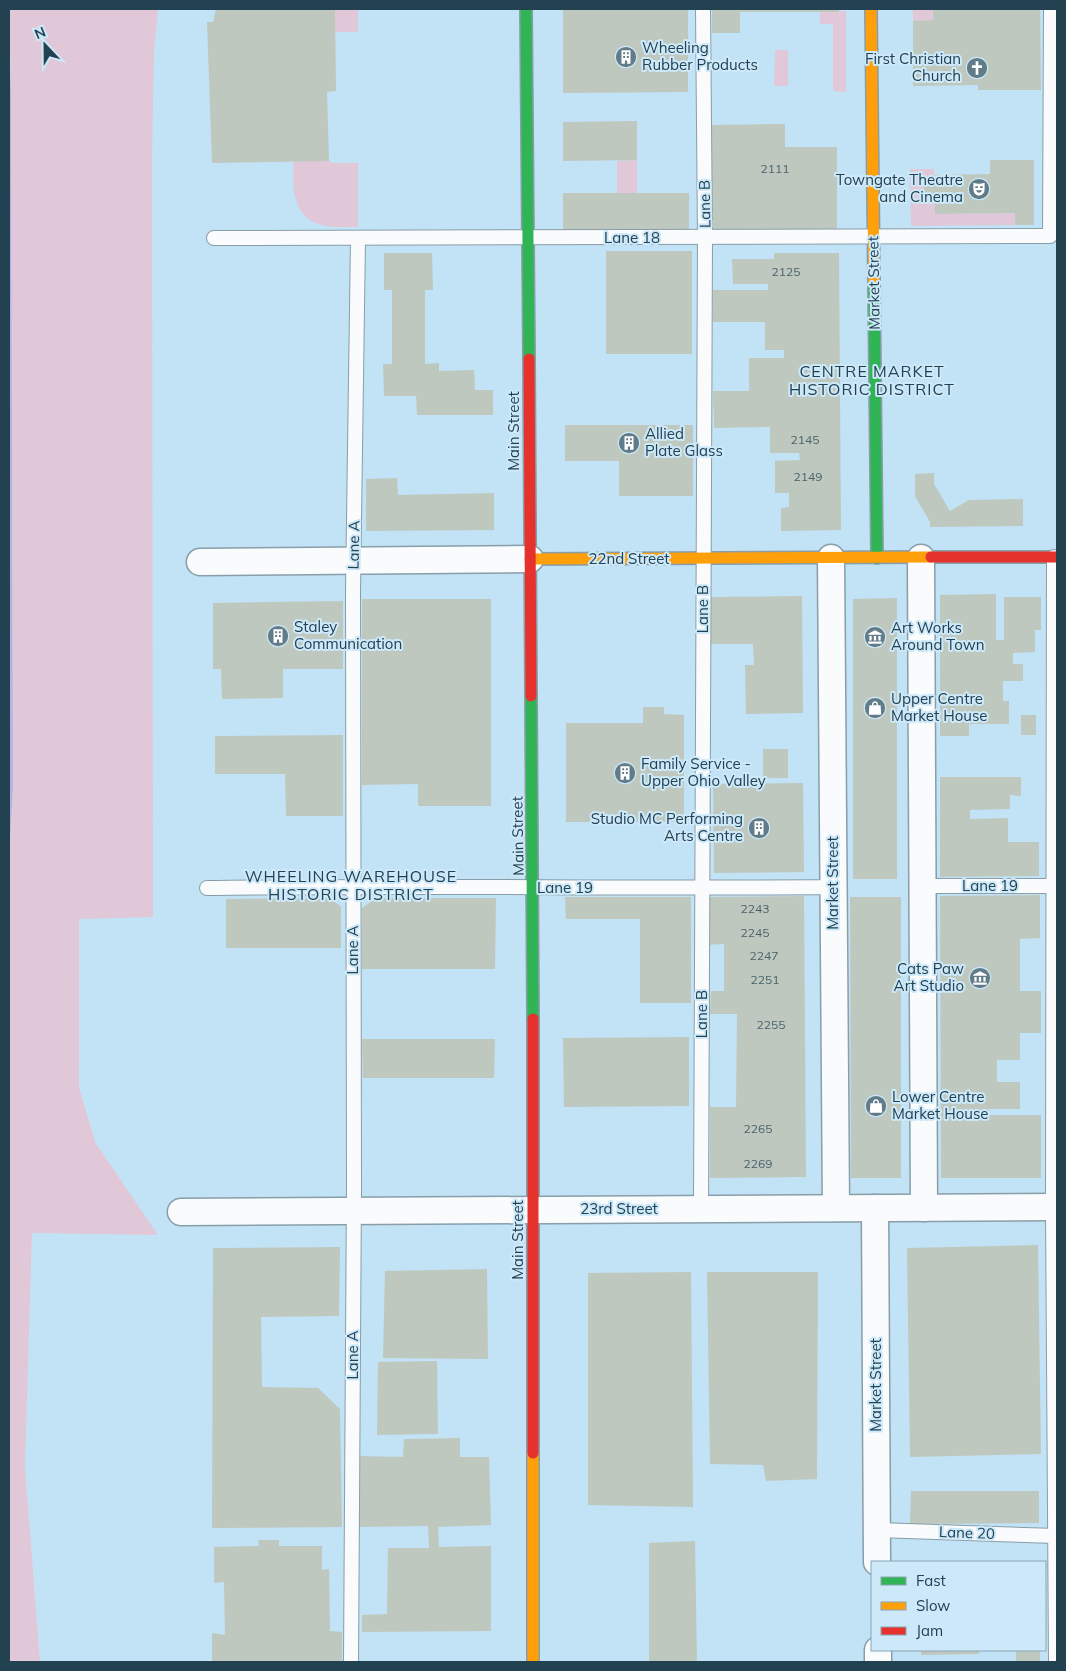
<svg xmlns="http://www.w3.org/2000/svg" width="1066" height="1671" font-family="Mulish,sans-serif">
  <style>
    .built { fill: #c2e2f5; fill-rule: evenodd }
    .green { fill: #e0c8d8 }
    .water { fill: #b7b2e2 }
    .building { fill: #bfc8be }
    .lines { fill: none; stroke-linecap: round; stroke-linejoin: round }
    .lane-casing { stroke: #889ea9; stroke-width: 16 }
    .street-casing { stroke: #889ea9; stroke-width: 29 }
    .fast-casing { stroke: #889ea9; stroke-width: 14 }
    .slow-casing { stroke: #889ea9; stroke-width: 14 }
    .jam-casing { stroke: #889ea9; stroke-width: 14 }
    .lane { stroke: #f9fbfd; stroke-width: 14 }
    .street { stroke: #f9fbfd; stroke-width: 26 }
    .fast { stroke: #30b455; stroke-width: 11 }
    .slow { stroke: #ff9f0a; stroke-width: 11 }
    .jam { stroke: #e5322d; stroke-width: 11 }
    .labels { text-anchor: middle; stroke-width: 4; stroke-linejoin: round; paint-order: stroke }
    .number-label { font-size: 12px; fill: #49636c }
    .poi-label { font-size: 15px; fill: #224151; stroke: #cde9f9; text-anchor: start }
    .street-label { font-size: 15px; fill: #224151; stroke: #cde9f9 }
    .neighbourhood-label { font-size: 16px; letter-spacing: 1px; fill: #224151; stroke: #cde9f9 }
  </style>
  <rect width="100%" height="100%" fill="#d7e6ef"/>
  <path class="built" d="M82,9H1057V1662H40L25,1467L32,1232L158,1235L95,1142L79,1087ZM872,1562H1045V1650H872Z"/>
  <g class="green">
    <polygon points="9,9 158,9 154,51 152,158 153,917 79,919 79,1087 95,1142 158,1235 32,1233 25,1467 40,1662 9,1662 9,860 13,788 11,92"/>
    <rect x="335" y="9" width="23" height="23"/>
    <polygon points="913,9 933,9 933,20 913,21"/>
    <polygon points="846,11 846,92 833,91 833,24 820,24 820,12"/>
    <polygon points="775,50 788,50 788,86 774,86"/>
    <polygon points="637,160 637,193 617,193 617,161"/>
    <path d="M293,161H329L334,163H358V227C330,227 303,230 295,196C292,186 294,172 293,161Z"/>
    <polygon points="910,169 934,169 935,185 924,185 924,202 935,202 935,214 1015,213 1015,225 911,226"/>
  </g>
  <polygon class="water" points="9,33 11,92 13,788 9,860"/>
  <g class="building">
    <polygon points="216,9 335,9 336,91 327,92 329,161 212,163 207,22 213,22"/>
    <polygon points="563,9 688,9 688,92 563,93"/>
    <polygon points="712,9 839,9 839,12 740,12 740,33 712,33"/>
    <polygon points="933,9 1040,9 1041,90 978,90 978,85 913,86 913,21 933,20"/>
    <polygon points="637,121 637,160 563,161 563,122"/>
    <polygon points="785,124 785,147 837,147 837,231 712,231 712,125"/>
    <polygon points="990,160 1034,160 1034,225 1015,225 1015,213 935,214 935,202 924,202 924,185 935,185 935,175 990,174"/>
    <polygon points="563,193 689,193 689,231 563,232"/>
    <rect x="606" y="251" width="86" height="103"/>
    <polygon points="384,253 432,253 433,290 425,290 425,364 439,363 439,371 474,370 475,390 493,390 493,415 417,415 416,396 384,396 383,364 392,364 392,290 384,290"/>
    <polygon points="774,253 839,253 841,530 781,531 781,508 789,507 789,493 775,493 775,461 800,460 799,453 770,453 770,427 714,428 713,391 749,391 749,358 784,358 784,350 765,350 765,322 713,322 713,290 768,290 768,284 733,284 732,259 774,259"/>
    <polygon points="565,425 693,425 693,496 619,496 619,461 565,461"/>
    <polygon points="934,473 934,484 950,511 969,500 1023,499 1023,526 930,527 930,522 915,496 915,474"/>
    <polygon points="397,478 398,495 494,493 494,530 366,531 366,479"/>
    <polygon points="996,594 996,640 1004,640 1004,597 1041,597 1041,630 1035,630 1035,652 1013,653 1013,664 1023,664 1023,681 1003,681 1003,701 1009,701 1009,724 969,724 969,736 940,736 940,595"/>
    <polygon points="802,596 803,713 746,714 745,665 754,665 753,644 710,644 710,597"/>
    <polygon points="897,598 897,879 853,879 853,599"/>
    <polygon points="362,599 491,599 491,806 418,806 418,784 362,785"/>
    <polygon points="343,601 343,669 283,669 283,698 222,699 221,669 213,669 213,603"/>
    <polygon points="643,707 664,707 664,714 684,715 684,822 566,822 566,723 643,723"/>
    <rect x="1021" y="715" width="15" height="20"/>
    <polygon points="343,735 343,816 286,816 285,774 215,774 215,736"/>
    <rect x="763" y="749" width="25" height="29"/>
    <polygon points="940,777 1021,777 1021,796 1010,795 1010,809 970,810 970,819 1008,818 1008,842 1039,842 1039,876 940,877"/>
    <polygon points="803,783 804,872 714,873 713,784"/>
    <polygon points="1040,895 1040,938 1020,939 1020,991 1041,991 1041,1033 1020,1033 1020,1060 997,1060 997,1082 1020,1082 1020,1109 989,1109 989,1115 1041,1115 1041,1178 941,1178 940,896"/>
    <polygon points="804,896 806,1177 710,1178 710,1107 736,1107 737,1014 710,1014 711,991 724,991 724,944 706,945 706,897"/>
    <polygon points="565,897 691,897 691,1003 640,1003 640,919 566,919"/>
    <polygon points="850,897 901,897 901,1178 851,1178"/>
    <polygon points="330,898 341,907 341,948 226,948 226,899"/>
    <polygon points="376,898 496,898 495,969 362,969 362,908"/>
    <polygon points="689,1037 689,1106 564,1107 563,1038"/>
    <polygon points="362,1039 495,1039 494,1078 363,1078"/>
    <polygon points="1038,1245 1041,1454 910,1457 907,1248"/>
    <polygon points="340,1247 339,1316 261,1317 262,1387 318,1388 340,1409 342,1527 212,1528 213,1248"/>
    <polygon points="487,1269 488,1359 383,1358 385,1271"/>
    <polygon points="691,1272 693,1507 588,1505 588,1273"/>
    <polygon points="707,1272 818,1272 817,1479 766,1481 763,1465 710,1464"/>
    <polygon points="437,1361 438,1434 377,1435 378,1362"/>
    <polygon points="460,1438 460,1457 489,1457 491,1525 438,1527 439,1547 491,1546 491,1631 362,1632 362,1615 387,1614 388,1548 429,1548 428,1526 357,1527 359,1456 403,1457 404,1439"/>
    <polygon points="911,1491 1039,1491 1039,1523 910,1524"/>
    <polygon points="258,1540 279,1540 279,1546 322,1546 322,1570 329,1569 330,1631 342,1632 342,1662 212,1662 212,1633 225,1635 224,1582 214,1583 214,1547 259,1546"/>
    <polygon points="695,1541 697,1662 649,1662 649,1543"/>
    <polygon points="921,1650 979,1650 979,1654 921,1655"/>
    <rect x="1016" y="1650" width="24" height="12"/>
  </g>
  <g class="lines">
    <g class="lane-casing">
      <g id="lane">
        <polyline points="214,238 1050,236 1051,9"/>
        <polyline points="1054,557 1053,1207 1056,1662"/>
        <polyline points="922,886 1057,886"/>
        <path d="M207,888C416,885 625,889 833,887"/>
        <polyline points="701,1209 705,238 703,9"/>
        <polyline points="877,1530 1057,1536"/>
        <polyline points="351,1662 354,1185 353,591 358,238"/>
      </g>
    </g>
    <g class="street-casing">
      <g id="street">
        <polyline points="831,558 836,1208"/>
        <polyline points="921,558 924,1208"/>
        <polyline points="200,562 530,559"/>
        <polyline points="875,1208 877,1562"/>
        <polyline points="181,1212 1057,1207"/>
        <polyline points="878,1650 878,1662"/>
      </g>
    </g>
    <g class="fast-casing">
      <g id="fast">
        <polyline points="526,9 529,359"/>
        <polyline points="874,285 877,558"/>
        <polyline points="531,696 533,1019"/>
      </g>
    </g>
    <g class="slow-casing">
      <g id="slow">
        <polyline points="871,9 874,285"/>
        <polyline points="530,559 931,557"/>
        <polyline points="533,1453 533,1662"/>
      </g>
    </g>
    <g class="jam-casing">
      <g id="jam">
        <polyline points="529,359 531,696"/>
        <polyline points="931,557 1057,557"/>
        <polyline points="533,1019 533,1453"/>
      </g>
    </g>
    <use href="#lane" class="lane"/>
    <use href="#street" class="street"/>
    <use href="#fast" class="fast"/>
    <use href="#slow" class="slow"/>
    <use href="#jam" class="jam"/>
  </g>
  <defs>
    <g id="building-disc" transform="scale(1.125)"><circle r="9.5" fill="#617b88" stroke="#cde9f9"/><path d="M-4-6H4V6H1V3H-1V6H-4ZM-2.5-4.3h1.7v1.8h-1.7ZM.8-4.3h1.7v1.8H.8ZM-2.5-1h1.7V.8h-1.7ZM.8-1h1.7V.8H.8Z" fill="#fff"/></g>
    <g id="church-disc" transform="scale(1.125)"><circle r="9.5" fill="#617b88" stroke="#cde9f9"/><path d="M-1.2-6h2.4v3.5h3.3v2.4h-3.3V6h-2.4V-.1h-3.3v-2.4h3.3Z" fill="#fff"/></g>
    <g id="theatre-disc" transform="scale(1.125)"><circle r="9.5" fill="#617b88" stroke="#cde9f9"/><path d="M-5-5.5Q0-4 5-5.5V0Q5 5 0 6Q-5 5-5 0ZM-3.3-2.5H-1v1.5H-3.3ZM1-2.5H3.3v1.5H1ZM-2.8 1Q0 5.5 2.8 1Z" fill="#fff"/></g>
    <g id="museum-disc" transform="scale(1.125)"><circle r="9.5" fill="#617b88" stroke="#cde9f9"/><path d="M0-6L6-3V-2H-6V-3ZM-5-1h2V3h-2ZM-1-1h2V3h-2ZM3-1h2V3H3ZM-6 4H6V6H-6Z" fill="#fff"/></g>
    <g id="shop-disc" transform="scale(1.125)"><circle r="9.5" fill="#617b88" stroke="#cde9f9"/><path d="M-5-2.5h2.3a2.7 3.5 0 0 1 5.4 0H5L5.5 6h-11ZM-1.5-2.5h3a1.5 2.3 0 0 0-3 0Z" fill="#fff"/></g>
  </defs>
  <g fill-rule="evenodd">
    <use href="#building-disc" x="626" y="57"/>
    <use href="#church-disc" x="977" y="68"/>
    <use href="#theatre-disc" x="979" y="189"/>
    <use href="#building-disc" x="629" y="443"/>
    <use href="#building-disc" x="278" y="636"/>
    <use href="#museum-disc" x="875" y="637"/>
    <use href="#shop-disc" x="875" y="708"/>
    <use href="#building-disc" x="625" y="773"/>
    <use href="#building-disc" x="759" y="828"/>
    <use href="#museum-disc" x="980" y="978"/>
    <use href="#shop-disc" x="876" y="1106"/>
  </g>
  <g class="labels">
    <g class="number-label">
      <text x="775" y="173">2111</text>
      <text x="786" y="276">2125</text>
      <text x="805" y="444">2145</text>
      <text x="808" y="481">2149</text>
      <text x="755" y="913">2243</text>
      <text x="755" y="937">2245</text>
      <text x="764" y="960">2247</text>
      <text x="765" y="984">2251</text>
      <text x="771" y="1029">2255</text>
      <text x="758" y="1133">2265</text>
      <text x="758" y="1168">2269</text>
    </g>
    <g class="poi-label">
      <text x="642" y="53">Wheeling<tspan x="642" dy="17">Rubber Products</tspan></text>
      <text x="961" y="64" text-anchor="end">First Christian<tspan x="961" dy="17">Church</tspan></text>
      <text x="963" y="185" text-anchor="end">Towngate Theatre<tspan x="963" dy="17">and Cinema</tspan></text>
      <text x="645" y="439">Allied<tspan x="645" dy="17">Plate Glass</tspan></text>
      <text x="294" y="632">Staley<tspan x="294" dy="17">Communication</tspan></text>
      <text x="891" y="633">Art Works<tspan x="891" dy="17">Around Town</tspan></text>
      <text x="891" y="704">Upper Centre<tspan x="891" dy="17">Market House</tspan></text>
      <text x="641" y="769">Family Service -<tspan x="641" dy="17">Upper Ohio Valley</tspan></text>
      <text x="743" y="824" text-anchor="end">Studio MC Performing<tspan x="743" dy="17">Arts Centre</tspan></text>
      <text x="964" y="974" text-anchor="end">Cats Paw<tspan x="964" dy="17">Art Studio</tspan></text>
      <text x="892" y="1102">Lower Centre<tspan x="892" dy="17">Market House</tspan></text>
    </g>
    <g class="street-label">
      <text transform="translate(705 204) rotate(-91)" y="5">Lane B</text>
      <text x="632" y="243">Lane 18</text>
      <text transform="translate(874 283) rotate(-91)" y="5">Market Street</text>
      <text transform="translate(514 431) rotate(-90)" y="5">Main Street</text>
      <text transform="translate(354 545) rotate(-89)" y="5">Lane A</text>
      <text x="629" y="564">22nd Street</text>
      <text transform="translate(703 609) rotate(-90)" y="5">Lane B</text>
      <text transform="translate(518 836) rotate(-91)" y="5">Main Street</text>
      <text transform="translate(833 883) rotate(-90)" y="5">Market Street</text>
      <text x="990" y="891">Lane 19</text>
      <text x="565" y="893">Lane 19</text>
      <text transform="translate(353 950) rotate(-90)" y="5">Lane A</text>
      <text transform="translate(702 1014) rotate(-90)" y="5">Lane B</text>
      <text x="619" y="1214">23rd Street</text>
      <text transform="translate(518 1240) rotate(-90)" y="5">Main Street</text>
      <text transform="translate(353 1355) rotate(-90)" y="5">Lane A</text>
      <text transform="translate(876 1385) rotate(-90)" y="5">Market Street</text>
      <text transform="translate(967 1533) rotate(2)" y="5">Lane 20</text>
    </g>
    <g class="neighbourhood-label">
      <text x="872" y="377">CENTRE MARKET<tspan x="872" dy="18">HISTORIC DISTRICT</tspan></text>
      <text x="351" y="882">WHEELING WAREHOUSE<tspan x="351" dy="18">HISTORIC DISTRICT</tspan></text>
    </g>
  </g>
  <rect width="1066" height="1671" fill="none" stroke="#224151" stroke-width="20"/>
  <rect x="871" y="1561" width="175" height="90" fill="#cde9f9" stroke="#89a6b6"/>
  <rect x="881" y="1577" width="25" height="8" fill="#30b455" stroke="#89a6b6"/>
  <text x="916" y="1586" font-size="15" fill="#224151">Fast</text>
  <rect x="881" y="1602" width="25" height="8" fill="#ff9f0a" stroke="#89a6b6"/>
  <text x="916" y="1611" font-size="15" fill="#224151">Slow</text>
  <rect x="881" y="1627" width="25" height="8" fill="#e5322d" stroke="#89a6b6"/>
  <text x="916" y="1636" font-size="15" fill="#224151">Jam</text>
  <g transform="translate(45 45) rotate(338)" stroke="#cde9f9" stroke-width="4" paint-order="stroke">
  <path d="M0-4L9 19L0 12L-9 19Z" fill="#224151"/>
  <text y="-8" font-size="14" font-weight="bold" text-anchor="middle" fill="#224151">N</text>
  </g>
</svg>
